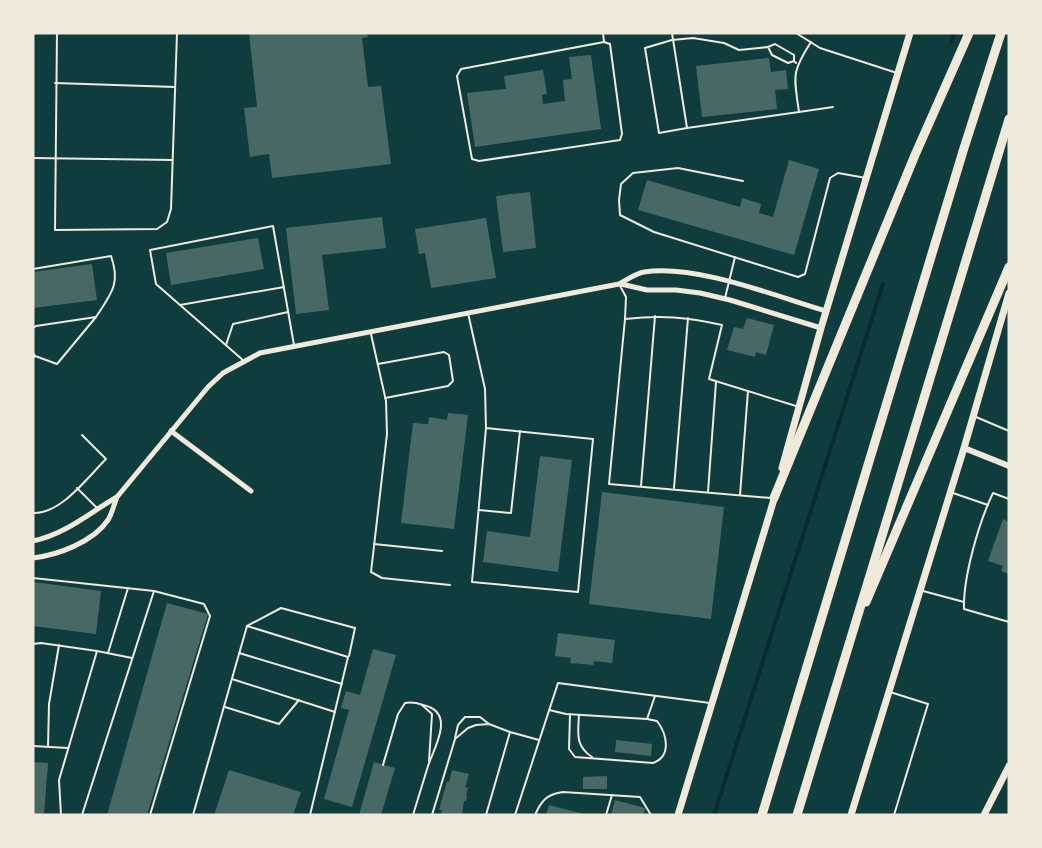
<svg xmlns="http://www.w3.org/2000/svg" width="1042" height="848" font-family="'Golos Text',sans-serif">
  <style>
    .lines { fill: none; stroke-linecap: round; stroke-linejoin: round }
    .stream { stroke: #0a2a2b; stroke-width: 4 }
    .building { fill: #486865 }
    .service { stroke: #f1e9da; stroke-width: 2 }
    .minor { stroke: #f1e9da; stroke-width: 5 }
    .tertiary { stroke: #f1e9da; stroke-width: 6 }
    .secondary { stroke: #f1e9da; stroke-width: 7 }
    .motorway { stroke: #f1e9da; stroke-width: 9 }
  </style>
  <rect width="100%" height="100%" fill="#0f3d3e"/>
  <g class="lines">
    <g class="stream">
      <polyline points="951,42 954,33"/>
      <polyline points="714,815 883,284"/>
    </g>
  </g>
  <g class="building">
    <polygon points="249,33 367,33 368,37 362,38 368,87 381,86 391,164 272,178 269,154 250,157 244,108 257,107"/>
    <polygon points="591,55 601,129 475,147 467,93 506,89 504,76 543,70 547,94 542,95 543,104 565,101 563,80 572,79 569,57"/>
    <polygon points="769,58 771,72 786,70 788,89 775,90 777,109 702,117 696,66"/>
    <polygon points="789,160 819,169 794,255 638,210 647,180 740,207 742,198 761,204 759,213 773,217"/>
    <polygon points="530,192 536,248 503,252 496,196"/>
    <polygon points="382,217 386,248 322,255 329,310 296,314 286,228"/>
    <polygon points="486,218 496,278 431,288 425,253 419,254 415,229"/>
    <polygon points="258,238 264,269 171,285 166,253"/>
    <polygon points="92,264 97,300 33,308 33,272"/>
    <polygon points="747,318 774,325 766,355 756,352 755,357 727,350 734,327 743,329"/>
    <polygon points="448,413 468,415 454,529 401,523 413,423 428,424 429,417 447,420"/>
    <polygon points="540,456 572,460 558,572 483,562 487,531 530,537"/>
    <polygon points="602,492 724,507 711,619 589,604"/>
    <polygon points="1003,519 1009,522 1009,574 1001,571 1003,566 988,561"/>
    <polygon points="34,582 101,591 96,634 33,626"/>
    <polygon points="167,603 208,614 147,815 107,815"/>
    <polygon points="558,633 615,640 612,663 594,661 593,665 570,663 571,658 555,656"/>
    <polygon points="373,649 396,655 352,807 324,799 349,710 341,708 346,691 360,695"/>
    <polygon points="616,740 652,744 651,756 615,752"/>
    <polygon points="33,762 48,763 44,815 33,815"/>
    <polygon points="374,762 395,768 381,815 359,815"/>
    <polygon points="229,770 301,792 293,815 214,815"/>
    <polygon points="452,770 469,774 465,787 468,788 466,796 467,796 466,801 464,801 462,815 441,815 442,810 439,810 447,781 449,782"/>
    <polygon points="607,776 607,789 583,789 583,777"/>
    <polygon points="615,800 645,808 644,815 611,815"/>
    <polygon points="549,805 584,814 584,815 546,815"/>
  </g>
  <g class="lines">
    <g class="service">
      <polyline points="57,33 55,230 157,229 167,222 171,209 177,33"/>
      <polyline points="603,33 604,42 610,44 622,134 620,140 479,161 472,159 457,76 461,69 604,42"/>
      <path d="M672,33L687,128L799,112C794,76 791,73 811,42"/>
      <polyline points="796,33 820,48 897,73"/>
      <polyline points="794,61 794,55 775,44 768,47 772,55 788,63 794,61 796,63"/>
      <polyline points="55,83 175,87"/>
      <polyline points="799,112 833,107"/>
      <polyline points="687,128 659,133 645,48 672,40 693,38 724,43 739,50 768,47"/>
      <polyline points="33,158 172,160"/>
      <polyline points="743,181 678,168 633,173 621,184 619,200 620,215 654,232 798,277 805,274 830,178 838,173 866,178"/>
      <path d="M33,269L111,256C121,284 111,294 96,317"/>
      <polyline points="619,284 626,297 625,319"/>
      <polyline points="725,298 735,257"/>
      <polyline points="180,305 284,287"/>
      <polyline points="468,313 485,389 486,428 593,439 578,592 472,582 486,428"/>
      <polyline points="33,328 36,326 96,317 57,364 35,356"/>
      <polyline points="371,334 386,401 387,434 371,572 382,578 450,585"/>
      <polyline points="226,345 233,324 288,312"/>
      <polyline points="33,353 35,356 33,358"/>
      <polyline points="244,361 156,284 150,250 273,226 294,345"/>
      <polyline points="378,364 444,352 449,355 453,381 448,386 385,398"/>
      <polyline points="976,417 1009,431"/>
      <polyline points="641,486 655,316"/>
      <polyline points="77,488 97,508"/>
      <polyline points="674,488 688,318"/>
      <polyline points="708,492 716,382"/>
      <polyline points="953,493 988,505"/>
      <polyline points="740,495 748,391"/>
      <path d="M771,498L609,484L625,319C662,315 686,317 722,325L709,379L796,406"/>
      <path d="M1009,499L993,493C979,522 963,577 964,609L1009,622"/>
      <polyline points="479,510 511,513 520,431"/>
      <path d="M33,513C61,514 87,478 106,459L82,435"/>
      <polyline points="374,544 442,551"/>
      <polyline points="33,578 154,591 204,604 210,616 150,815"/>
      <polyline points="923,591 964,602"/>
      <polyline points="247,626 281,608 355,628 349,656"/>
      <polyline points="33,644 41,643 97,651 132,658"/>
      <polyline points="108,653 128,588"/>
      <polyline points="239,653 342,684"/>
      <polyline points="232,679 335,712"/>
      <polyline points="890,692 928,704 894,815"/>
      <polyline points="422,705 432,714 429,761"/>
      <polyline points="225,707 279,724 299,700"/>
      <polyline points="549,710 566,714 647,719 655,696"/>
      <path d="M570,714L569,749L575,757L653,763C672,756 667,734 657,721L647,719"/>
      <path d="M579,715C578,733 575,746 592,757"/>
      <polyline points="455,738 458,725 465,717 480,717 489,724"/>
      <polyline points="33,746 68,748"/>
      <polyline points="48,747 49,704 59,645"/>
      <path d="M383,765L398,714L405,703C411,702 417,703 423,705C456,712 435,746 428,766C423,782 418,799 413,815"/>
      <polyline points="61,815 59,780 97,651"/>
      <polyline points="82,815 154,591"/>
      <polyline points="193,815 247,626 348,657 310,815"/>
      <polyline points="432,815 455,739 468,728 476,725 489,724 510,732"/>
      <polyline points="486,815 510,732 539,740"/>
      <polyline points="515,815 558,683 710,703"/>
      <path d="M535,815C541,801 547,794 563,792L640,797L651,815"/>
      <polyline points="606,815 612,795"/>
    </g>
    <g class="minor">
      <polyline points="621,284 647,290 676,290 700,293 730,300 821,328"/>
      <polyline points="171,431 251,491"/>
      <path d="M33,541C66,534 89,513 117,497"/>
      <path d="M33,558C58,555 93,542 108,520C112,514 114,504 117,497L208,387L223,373L260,353L619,284C627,280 636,273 644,272C696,264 775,296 826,311"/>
    </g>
    <polyline class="tertiary" points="964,448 1009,466"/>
    <g class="secondary">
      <polyline points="782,468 821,328 910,33"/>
      <polyline points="678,815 775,496"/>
      <polyline points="851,815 964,448 1009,293"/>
      <polyline points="984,815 1009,766"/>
    </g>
    <g class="motorway">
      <polyline points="774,498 915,155 969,33"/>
      <polyline points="866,602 1009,267"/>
      <polyline points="762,815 964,148 1001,33"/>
      <polyline points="797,815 1009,119"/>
    </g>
  </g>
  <rect width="1042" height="848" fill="none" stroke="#f1e9da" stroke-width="69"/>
</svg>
